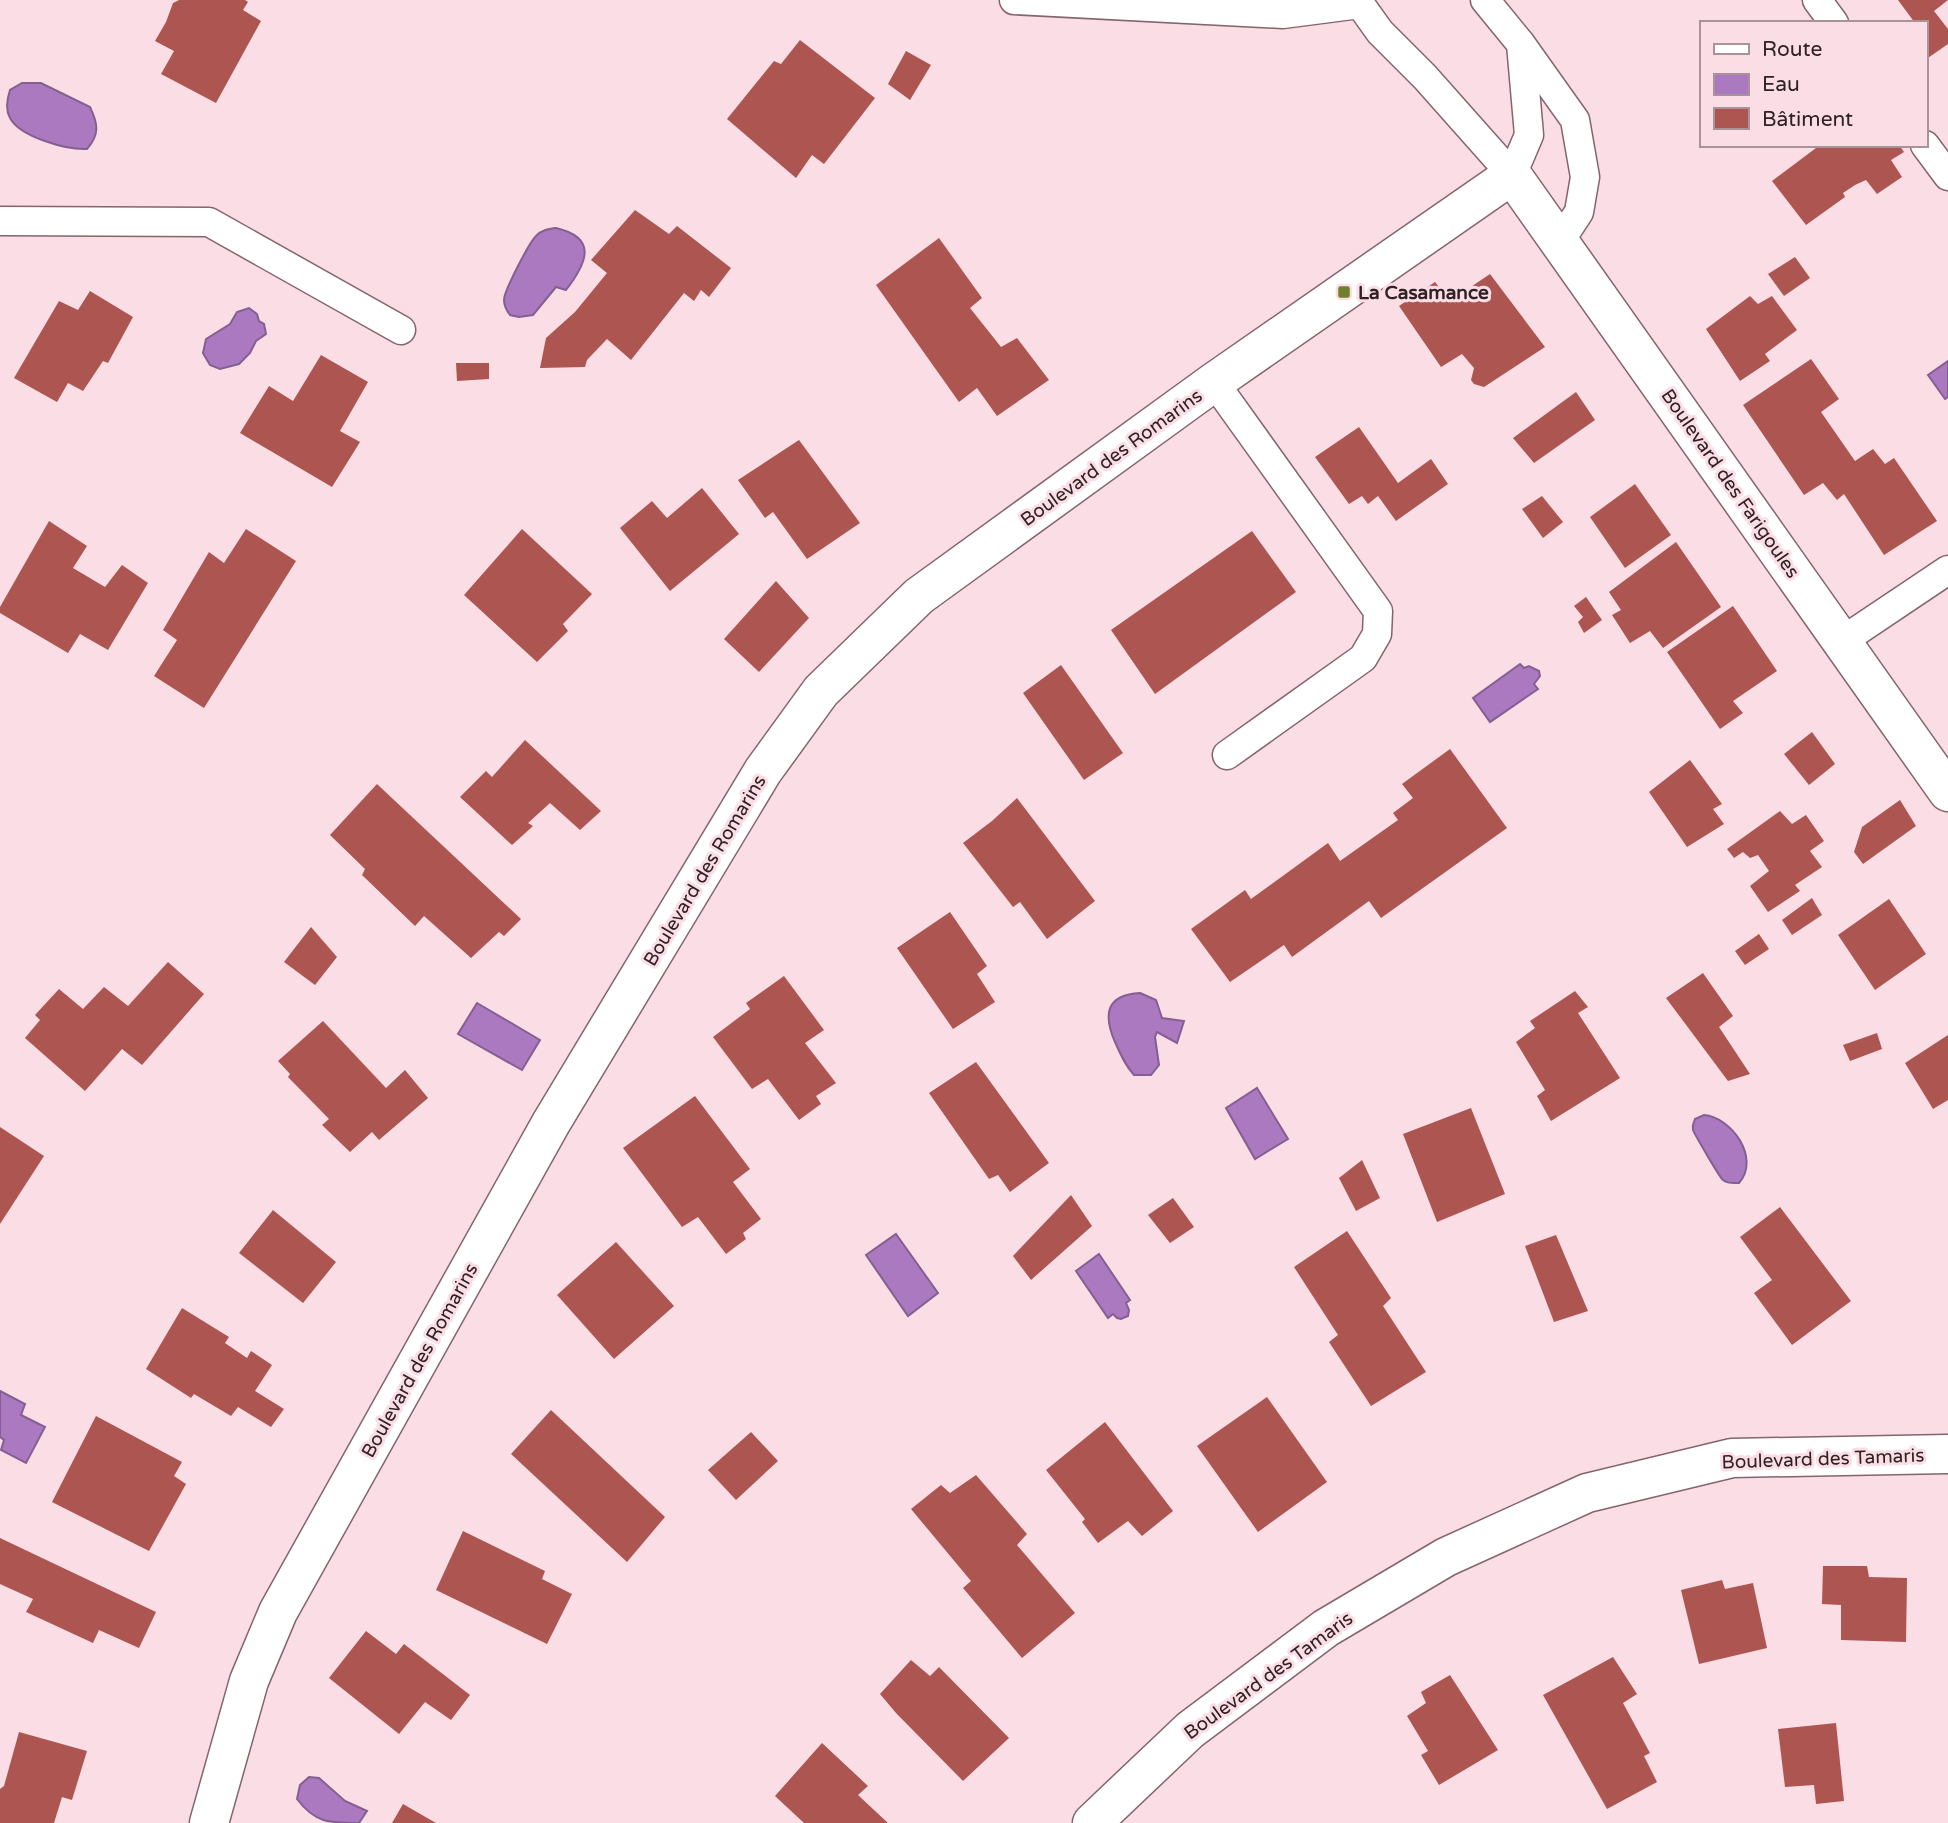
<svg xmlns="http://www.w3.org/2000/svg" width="1948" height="1823" font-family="'Varela Round',sans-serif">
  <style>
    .water { fill: #aa79c0; stroke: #855f92; stroke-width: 2 }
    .building { fill: #ac5551 }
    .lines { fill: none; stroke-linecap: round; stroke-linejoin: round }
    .lane-casing { stroke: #84646d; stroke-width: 31 }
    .street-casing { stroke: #84646d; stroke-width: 41 }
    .lane { stroke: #fff; stroke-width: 28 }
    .street { stroke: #fff; stroke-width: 38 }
    .poi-dot { fill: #727e2c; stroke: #fbdde5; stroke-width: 2.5 }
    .labels { text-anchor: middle; stroke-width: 6; stroke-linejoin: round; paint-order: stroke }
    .poi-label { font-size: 19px; font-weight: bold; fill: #2f2125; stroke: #fbdde5; text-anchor: start }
    .street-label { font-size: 19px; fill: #2f2125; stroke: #fbdde5 }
  </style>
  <rect width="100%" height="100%" fill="#fbdde5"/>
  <g class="water">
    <path d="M22,83H41L90,107C98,124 100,134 87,149C67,150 20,137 10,118C5,109 7,99 10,90Z"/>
    <path d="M556,228C599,238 586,264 566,290L556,287L533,315L519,317L510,315C507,311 504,306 504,300C504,291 529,243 536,236C541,230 549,229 556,228Z"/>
    <polygon points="249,308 257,314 259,321 264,324 266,334 256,341 250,353 239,364 220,369 210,365 203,353 206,339 230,324 237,312"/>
    <polygon points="1948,361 1948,397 1945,399 1928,375"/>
    <polygon points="1520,664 1524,668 1529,666 1539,671 1540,676 1534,684 1538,689 1490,722 1473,698"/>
    <path d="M1140,993L1156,1000L1162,1018L1184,1021L1177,1043L1157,1032L1155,1037L1159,1065L1151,1075H1134C1125,1065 1121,1055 1115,1042C1103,1014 1106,995 1140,993Z"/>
    <polygon points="477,1003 540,1040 522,1070 458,1034"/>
    <polygon points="1257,1088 1288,1139 1255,1159 1226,1108"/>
    <path d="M1704,1115C1731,1117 1761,1158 1739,1183C1733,1183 1728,1184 1723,1180C1720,1178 1695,1135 1693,1130C1692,1125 1693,1125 1695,1119Z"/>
    <polygon points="896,1234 938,1293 908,1316 866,1255"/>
    <polygon points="1099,1254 1130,1300 1126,1303 1129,1310 1128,1316 1121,1319 1117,1318 1113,1314 1108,1318 1076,1271"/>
    <polygon points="0,1391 25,1404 21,1415 45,1427 26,1463 1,1450 4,1440 0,1437"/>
    <path d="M309,1777L319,1778L345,1801L367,1811L359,1823C329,1823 315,1823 297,1799L300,1785Z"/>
  </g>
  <g class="building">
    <polygon points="179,0 245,0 248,2 243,10 261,21 216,103 161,74 174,51 155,41 166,22 173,3"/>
    <polygon points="1898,0 1948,0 1934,11 1948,29 1948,44 1925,60 1925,23 1915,23"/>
    <polygon points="800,40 875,98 824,164 812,155 796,178 727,119 774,61 781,64"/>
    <polygon points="906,51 931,65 910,100 888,84"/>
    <polygon points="1820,145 1899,145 1904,152 1891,160 1902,177 1877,194 1866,180 1855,185 1843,193 1845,197 1806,225 1772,181"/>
    <polygon points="635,210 669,234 677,226 731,268 709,297 701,290 694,301 684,293 631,360 607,339 587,360 585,367 540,368 546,338 575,312 607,273 591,260"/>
    <polygon points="939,238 982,298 970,308 1001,347 1017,338 1049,380 997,416 977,388 959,402 876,285"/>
    <polygon points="1795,257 1810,278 1784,296 1768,274"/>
    <polygon points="1490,274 1545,347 1484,387 1474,384 1471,380 1474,368 1462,354 1441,367 1399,306 1435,282 1450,301"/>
    <polygon points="90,291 133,317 108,363 103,361 83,391 68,383 57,402 14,378 59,301 78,310"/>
    <polygon points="1750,296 1758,304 1772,296 1797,330 1765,354 1770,361 1740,381 1706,329"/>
    <polygon points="321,355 368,382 340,431 360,442 332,487 240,433 269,386 293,401"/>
    <polygon points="1811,359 1839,399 1821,412 1855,461 1873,449 1885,464 1894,458 1937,521 1884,555 1844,494 1837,500 1823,483 1804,495 1743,405"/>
    <polygon points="456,363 489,363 489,379 457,381"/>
    <polygon points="1576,392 1595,420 1534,463 1513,438"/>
    <polygon points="1359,427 1398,483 1431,459 1448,484 1396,521 1378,496 1368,504 1362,496 1349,504 1315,457"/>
    <polygon points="799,440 860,523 807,559 773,512 765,518 738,480"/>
    <polygon points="1635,484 1671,535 1625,568 1590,517"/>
    <polygon points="702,488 739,534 670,591 620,528 652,501 667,518"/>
    <polygon points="1542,496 1563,522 1543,538 1522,509"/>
    <polygon points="49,521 87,546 73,568 105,587 122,565 148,583 108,650 80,634 68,653 0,613 0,607"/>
    <polygon points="246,529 296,561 204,708 154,676 177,640 163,630 209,552 224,563"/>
    <polygon points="522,529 592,594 563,624 568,631 537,662 464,595"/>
    <polygon points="1252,531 1296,592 1155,694 1111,630"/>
    <polygon points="1676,542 1721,607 1663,648 1650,631 1630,643 1612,615 1621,610 1609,592"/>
    <polygon points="776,581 809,618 759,672 724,639"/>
    <polygon points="1586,597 1602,620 1584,633 1578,622 1583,617 1574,606"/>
    <polygon points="1733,606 1777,671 1733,701 1743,713 1720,729 1667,652"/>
    <polygon points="1061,665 1123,753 1084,780 1023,693"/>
    <polygon points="1812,732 1835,764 1809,785 1784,754"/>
    <polygon points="525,740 601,811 580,830 550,803 528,823 533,826 512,845 460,797 486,771 492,777"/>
    <polygon points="1450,749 1507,828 1381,918 1369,901 1292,957 1284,945 1230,982 1191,929 1245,890 1251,899 1328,843 1340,861 1398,820 1393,813 1413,798 1402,784"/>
    <polygon points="1690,760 1722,804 1713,809 1724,824 1687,847 1649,792"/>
    <polygon points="377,784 521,919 504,936 499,932 471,958 424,916 415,926 362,875 365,869 330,835"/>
    <polygon points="1017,798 1095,901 1047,939 1020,902 1013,907 963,843 992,821"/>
    <polygon points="1900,800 1916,826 1863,864 1854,852 1862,827"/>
    <polygon points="1780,811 1792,824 1806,815 1824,841 1810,851 1822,867 1795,885 1800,891 1768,912 1750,886 1769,871 1758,855 1750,858 1743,852 1734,858 1727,849"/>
    <polygon points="1812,898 1822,915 1792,935 1782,920"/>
    <polygon points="1889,899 1926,954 1875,990 1838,935"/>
    <polygon points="950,912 987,966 977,974 995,1002 953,1029 897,948"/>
    <polygon points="311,927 337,957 315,985 284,962"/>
    <polygon points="1759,934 1769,949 1745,965 1735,951"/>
    <polygon points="168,962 204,994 142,1065 122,1049 85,1091 25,1038 40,1020 35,1015 59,989 83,1009 104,987 128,1006"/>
    <polygon points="1703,973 1733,1016 1719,1027 1750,1074 1728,1081 1666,998"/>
    <polygon points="784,976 824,1030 805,1043 836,1083 816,1096 821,1104 799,1120 768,1079 752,1089 713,1037 750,1009 746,1003"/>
    <polygon points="1575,991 1588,1007 1578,1013 1620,1078 1551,1121 1537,1096 1545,1090 1516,1042 1535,1028 1530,1021"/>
    <polygon points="323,1021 386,1088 405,1070 428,1098 379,1140 372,1132 350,1152 322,1125 329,1119 288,1077 290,1074 278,1061"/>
    <polygon points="1877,1033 1882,1049 1850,1061 1843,1045"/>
    <polygon points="1948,1035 1948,1100 1933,1109 1905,1063"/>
    <polygon points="976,1062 1049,1163 1010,1192 998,1175 989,1179 929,1093"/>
    <polygon points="695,1096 750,1169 733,1182 761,1219 743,1233 746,1239 726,1254 698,1217 682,1227 623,1148"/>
    <polygon points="1471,1108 1505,1194 1437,1222 1403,1134"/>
    <polygon points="0,1127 44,1156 0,1224"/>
    <polygon points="1362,1160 1380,1198 1356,1211 1339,1178"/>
    <polygon points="1071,1195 1092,1226 1031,1280 1013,1256"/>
    <polygon points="1173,1198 1194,1227 1170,1243 1148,1215"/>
    <polygon points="1780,1207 1851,1301 1792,1345 1754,1293 1772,1280 1740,1237"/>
    <polygon points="273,1210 336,1262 303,1303 239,1253"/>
    <polygon points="1347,1231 1391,1298 1383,1306 1426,1372 1371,1406 1329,1342 1338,1335 1294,1267"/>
    <polygon points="1556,1235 1588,1311 1554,1322 1525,1246"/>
    <polygon points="616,1242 674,1306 614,1359 557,1295"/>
    <polygon points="182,1308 229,1337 225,1343 247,1358 251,1351 272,1365 255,1391 284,1409 271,1427 238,1407 231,1416 194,1394 191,1398 146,1369"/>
    <polygon points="1267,1397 1327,1482 1258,1532 1197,1446"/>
    <polygon points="551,1410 665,1517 627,1562 511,1454"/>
    <polygon points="96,1416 182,1462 174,1476 186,1484 149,1551 52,1502"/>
    <polygon points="1105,1422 1173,1511 1142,1536 1128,1521 1098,1543 1082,1522 1085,1519 1046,1470"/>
    <polygon points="751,1432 778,1461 736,1500 708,1470"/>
    <polygon points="976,1475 1027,1534 1017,1545 1075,1613 1022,1658 963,1588 971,1581 911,1509 941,1485 950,1493"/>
    <polygon points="463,1531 545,1571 542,1579 572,1594 547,1644 436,1590"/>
    <polygon points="0,1538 156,1612 139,1648 99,1630 93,1643 26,1612 33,1599 0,1584"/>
    <polygon points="1823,1566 1867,1566 1869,1577 1907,1578 1906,1642 1841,1640 1841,1605 1822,1604"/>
    <polygon points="1722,1580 1725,1589 1753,1583 1767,1648 1699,1664 1681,1590"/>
    <polygon points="366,1631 396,1654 404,1644 470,1695 451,1720 425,1702 399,1734 329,1678"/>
    <polygon points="1613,1657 1637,1694 1623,1703 1650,1753 1644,1756 1657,1782 1607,1809 1543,1695"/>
    <polygon points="911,1660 930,1676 939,1667 1009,1738 963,1781 896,1713 880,1694"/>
    <polygon points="1450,1675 1498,1750 1439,1785 1421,1755 1428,1751 1407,1716 1426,1703 1421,1692"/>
    <polygon points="1836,1723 1844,1801 1816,1804 1814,1785 1785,1787 1778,1729"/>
    <polygon points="19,1732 87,1751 72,1800 62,1797 54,1823 0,1823 0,1789 4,1786"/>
    <polygon points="822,1743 868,1786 858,1795 888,1823 804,1823 775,1796"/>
    <polygon points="403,1804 436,1823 392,1823"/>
  </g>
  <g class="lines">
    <g class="lane-casing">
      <g id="lane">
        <polyline points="1014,0 1283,14 1360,4 1380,32 1425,77 1512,175 1529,135 1521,44 1485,0"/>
        <polyline points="1817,0 1834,23"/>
        <polyline points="1521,44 1575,120 1585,177 1579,212 1560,241"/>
        <polyline points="1925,145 1948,176"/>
        <polyline points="0,221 209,222 401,330"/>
        <polyline points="1214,382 1378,611 1377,634 1363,658 1227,755"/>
        <polyline points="1842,641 1948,570"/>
      </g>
    </g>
    <g class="street-casing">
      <g id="street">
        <polyline points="209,1823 249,1681 278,1612 551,1123 763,771 821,691 919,596 1214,382 1512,175 1948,792"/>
        <polyline points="1092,1823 1190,1730 1326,1628 1446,1557 1587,1493 1732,1458 1948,1454"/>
      </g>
    </g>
    <use href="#lane" class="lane"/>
    <use href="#street" class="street"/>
  </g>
  <rect class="poi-dot" x="1337" y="285" width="14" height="14" rx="3.5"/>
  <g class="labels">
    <g class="poi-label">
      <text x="1358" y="299">La Casamance</text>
    </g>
    <g class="street-label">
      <text transform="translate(1111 457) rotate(-36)" y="7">Boulevard des Romarins</text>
      <text transform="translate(1731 483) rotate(55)" y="7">Boulevard des Farigoules</text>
      <text transform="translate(704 870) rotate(-59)" y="7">Boulevard des Romarins</text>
      <text transform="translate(419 1360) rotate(-61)" y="7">Boulevard des Romarins</text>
      <text transform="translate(1823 1458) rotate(-2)" y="7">Boulevard des Tamaris</text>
      <text transform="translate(1268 1675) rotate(-36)" y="7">Boulevard des Tamaris</text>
    </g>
  </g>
  <rect x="1700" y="21" width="228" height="126" fill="#fbdde5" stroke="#a99298" stroke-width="2"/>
  <rect x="1714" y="44" width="35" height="10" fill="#ffffff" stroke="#a99298" stroke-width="2"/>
  <text x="1762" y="56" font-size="21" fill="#2f2125">Route</text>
  <rect x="1714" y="74" width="35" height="21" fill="#aa79c0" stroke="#a99298" stroke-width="2"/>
  <text x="1762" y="91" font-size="21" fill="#2f2125">Eau</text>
  <rect x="1714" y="108" width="35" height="21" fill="#ac5551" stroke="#a99298" stroke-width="2"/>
  <text x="1762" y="126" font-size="21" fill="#2f2125">Bâtiment</text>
</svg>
